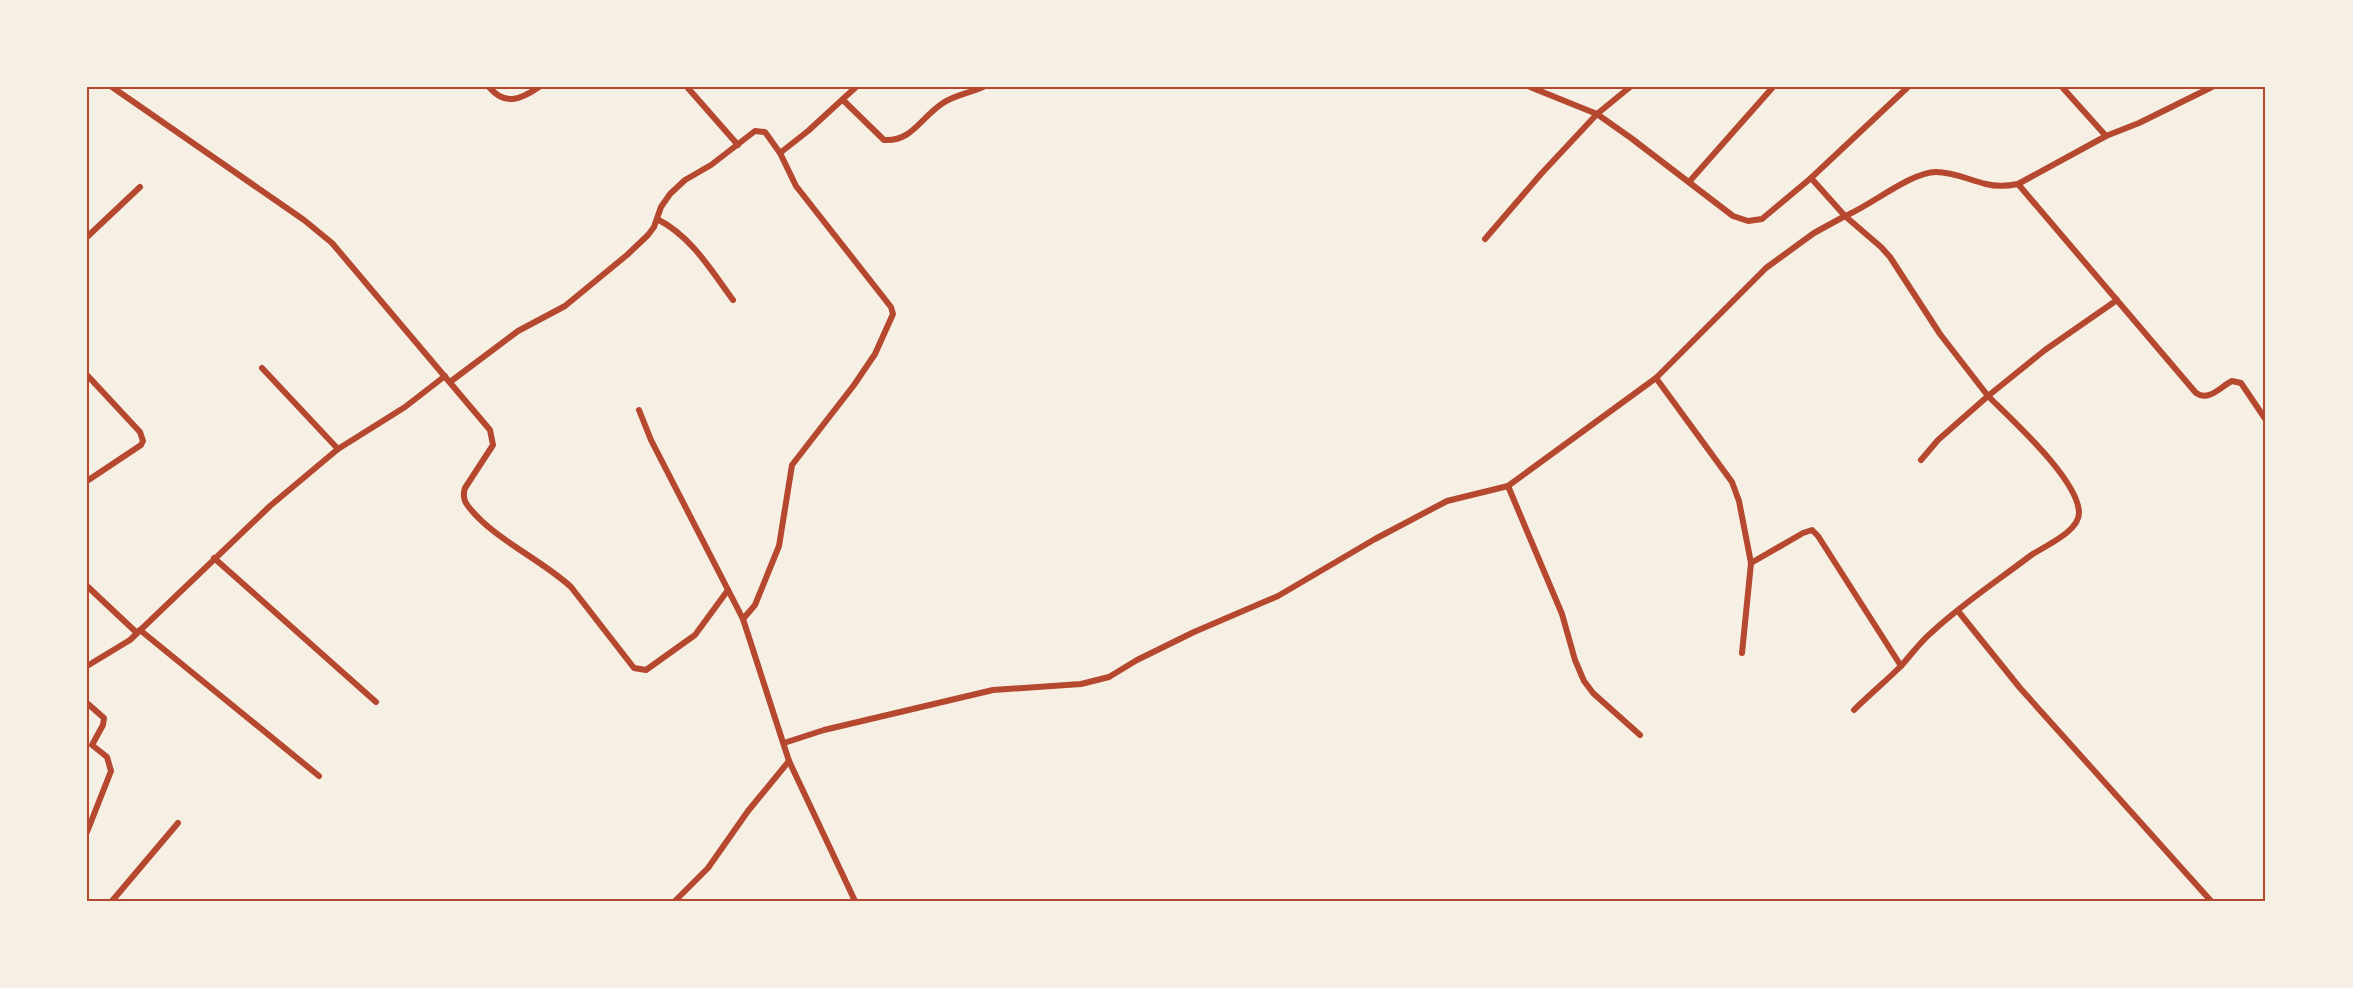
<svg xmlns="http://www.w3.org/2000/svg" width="2353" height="988" font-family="'DejaVu Sans',sans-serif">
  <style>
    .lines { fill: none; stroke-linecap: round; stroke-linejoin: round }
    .minor { stroke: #b5482f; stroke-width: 6 }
    .neatline { fill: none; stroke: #b5482f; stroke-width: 2 }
  </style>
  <rect width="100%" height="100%" fill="#f6efe4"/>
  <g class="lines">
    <g class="minor">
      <path d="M112,87L304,220L332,243L490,430L493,445L465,488C463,494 464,501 468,506C493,539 541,559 571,587L634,668L646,670L695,635L728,590"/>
      <path d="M489,87C505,106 520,100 539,87"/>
      <polyline points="687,87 738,145"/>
      <polyline points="1530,87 1597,114 1631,138 1733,216 1748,221 1762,219 1811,178"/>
      <path d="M1908,87L1811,178L1845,216C1870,206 1911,172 1936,172C1954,172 1969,180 1986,184C1997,187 2008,186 2018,184L2106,136L2139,123L2212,87"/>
      <polyline points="2062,87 2106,136"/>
      <path d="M843,100L884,140C912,142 921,117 943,103C955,95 970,93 983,87"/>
      <polyline points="1689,182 1773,87"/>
      <path d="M2018,184L2196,393C2209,402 2220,387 2232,381L2241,383L2266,420"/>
      <path d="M657,219C691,236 711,270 733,300"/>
      <polyline points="87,237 140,187"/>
      <polyline points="1485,239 1541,174 1597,114 1630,87"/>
      <polyline points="262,368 338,449"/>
      <polyline points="87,375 140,432 143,441 141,445 87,481"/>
      <polyline points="1656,378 1732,482 1739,501 1751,563 1803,533 1812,530 1818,536 1901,666"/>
      <polyline points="450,382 518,331 565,306 627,255 648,235 654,227 661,207 670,194 685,180 711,165 755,131 765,132 780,153 808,131 856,87"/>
      <polyline points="639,410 651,440 743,619 789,761 855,901"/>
      <polyline points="1508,486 1562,614 1575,660 1584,681 1593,693 1640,735"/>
      <polyline points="214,558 376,702"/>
      <polyline points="87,586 137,633"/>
      <polyline points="1958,611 2020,688 2211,901"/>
      <polyline points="743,619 755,605 779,546 792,465 854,385 875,354 893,314 891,307 796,186 780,153"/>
      <polyline points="140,630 319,776"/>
      <polyline points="1742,653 1751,563"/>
      <polyline points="87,666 130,640 270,506 338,449 405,407 445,376"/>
      <polyline points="87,703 104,718 103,725 92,745 107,757 111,771 87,832"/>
      <path d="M1854,710C1869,695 1886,681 1901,666C1911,655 1920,642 1932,632C1962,604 1997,581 2030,556C2044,546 2079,532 2079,513C2079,480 2011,419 1988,396L1938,440L1921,460"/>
      <polyline points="784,743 824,730 993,690 1081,684 1109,677 1137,660 1194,632 1278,596 1375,539 1447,501 1508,486 1656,378 1766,268 1814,233 1845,216 1881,247 1890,257 1940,334 1988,396 2045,350 2117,300"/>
      <polyline points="112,901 178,823"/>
      <polyline points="675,901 708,868 748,811 789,761"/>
    </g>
  </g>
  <rect width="2353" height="988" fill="none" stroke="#f6efe4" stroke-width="177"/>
  <rect x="88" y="88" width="2176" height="812" class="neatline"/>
</svg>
